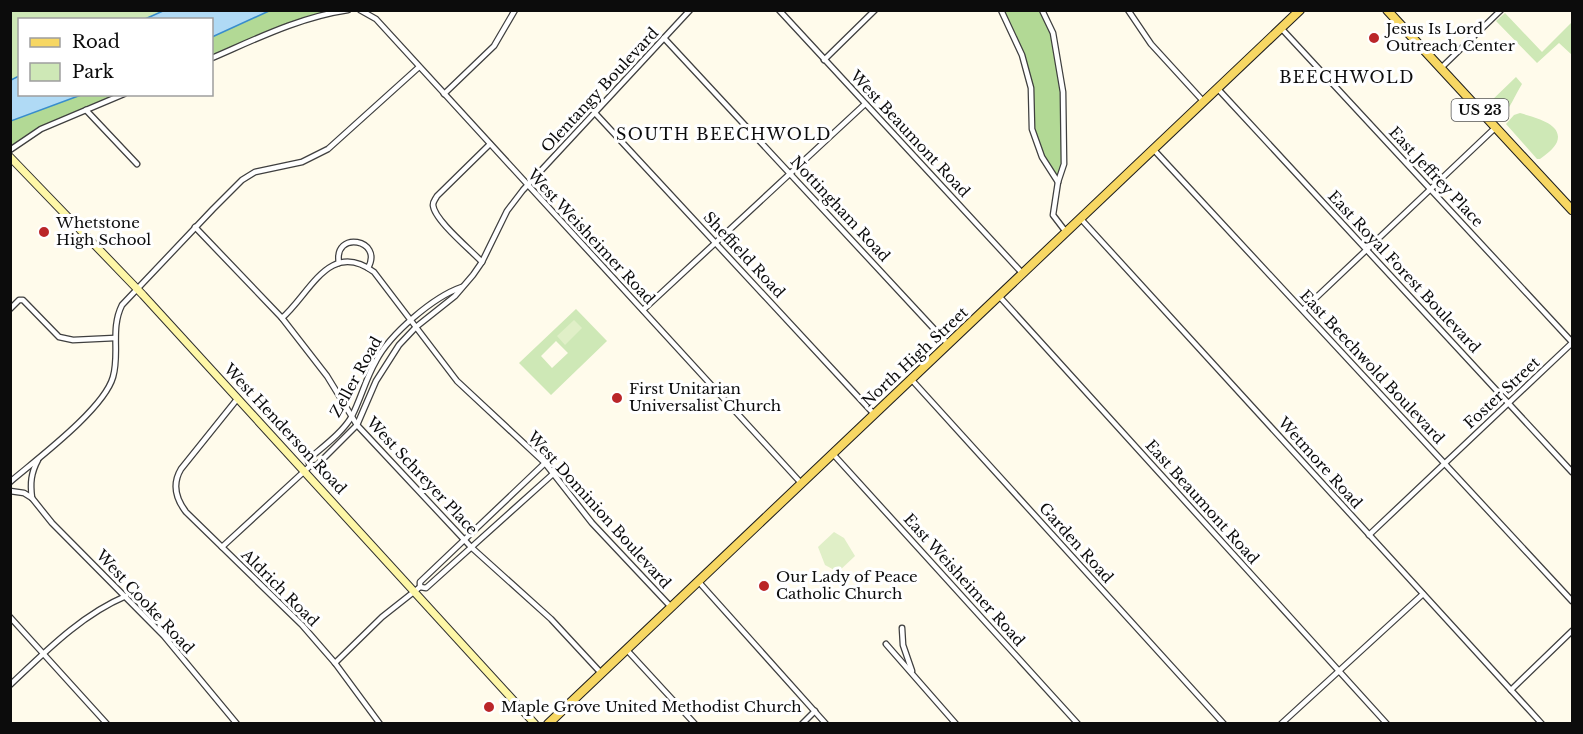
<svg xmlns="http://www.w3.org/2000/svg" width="1583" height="734" font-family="'Libre Baskerville',serif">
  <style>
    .green { fill: #cee8b6; fill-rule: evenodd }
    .forest { fill: #b2d995 }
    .pitch { fill: #e0efc7 }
    .water { fill: #b0daf5; stroke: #388dcc; stroke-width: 1.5 }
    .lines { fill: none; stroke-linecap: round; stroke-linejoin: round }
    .minor-casing { stroke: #3f3f3f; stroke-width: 7 }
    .secondary-casing { stroke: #2e2e2e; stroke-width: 9 }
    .primary-casing { stroke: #1d1d1d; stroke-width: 10 }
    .minor { stroke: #fff; stroke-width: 4.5 }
    .secondary { stroke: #fef7a7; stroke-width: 7 }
    .primary { stroke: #f7d763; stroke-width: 8 }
    .poi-dot { fill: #ba2629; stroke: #fff; stroke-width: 2 }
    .labels { text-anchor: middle; stroke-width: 6; stroke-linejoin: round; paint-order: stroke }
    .shield { fill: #fff; stroke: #555; stroke-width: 1.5 }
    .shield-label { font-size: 14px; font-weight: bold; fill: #0c0c0c }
    .poi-label { font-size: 15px; fill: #0c0c0c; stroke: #fff; text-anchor: start }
    .street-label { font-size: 15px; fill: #0c0c0c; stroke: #fff }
    .neighbourhood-label { font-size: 16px; letter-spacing: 1.5px; fill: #0c0c0c; stroke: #fff }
  </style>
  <rect width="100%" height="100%" fill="#fffbeb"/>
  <g class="green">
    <polygon points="11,11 163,11 145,19 20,20 19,76 11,80"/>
    <polygon points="1505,13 1542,52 1572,22 1572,55 1559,43 1537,63 1496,21"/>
    <path d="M1516,77L1522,84C1514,97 1511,107 1501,118L1488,104Z"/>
    <path d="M1520,113C1532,117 1564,123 1557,142C1554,149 1545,155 1540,159H1537L1506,124L1514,115Z"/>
    <path d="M576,309L607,341L551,395L519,363ZM556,341L568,353L552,368L541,356Z"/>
  </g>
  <g class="forest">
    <polygon points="269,11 335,11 212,57 212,37"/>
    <polygon points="1001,11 1042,11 1053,33 1063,92 1064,164 1058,182 1042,157 1032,129 1031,88 1022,55"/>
    <polygon points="81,95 126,95 11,145 10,121"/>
  </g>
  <g class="pitch">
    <polygon points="574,320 582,328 565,345 557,336"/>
    <polygon points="834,532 844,538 855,556 838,572 825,565 818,547"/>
  </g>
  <g class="water">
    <polygon points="163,11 163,10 269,11 212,37 212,20 145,19"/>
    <polygon points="19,76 20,94 81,95 11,121 11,80"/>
  </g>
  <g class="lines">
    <g class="minor-casing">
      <g id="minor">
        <polyline points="360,10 376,19 801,483"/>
        <polyline points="779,10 1023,274"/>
        <polyline points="1001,10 1022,55 1031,88 1032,129 1042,157 1058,182"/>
        <polyline points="1042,10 1053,33 1063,92 1064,164 1058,182 1053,215 1066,232"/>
        <polyline points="1128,10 1151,44 1204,102"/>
        <polyline points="1281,28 1572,342"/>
        <polyline points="664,38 948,344"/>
        <path d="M212,58C256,39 300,17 348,10"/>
        <polyline points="824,60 875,10"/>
        <polyline points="1441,68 1501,10"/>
        <polyline points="1218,89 1572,472"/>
        <polyline points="444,94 494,46 515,10"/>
        <polyline points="86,110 137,164"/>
        <polyline points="595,113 874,414"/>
        <polyline points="10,150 41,129 124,94"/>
        <polyline points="1154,150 1572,601"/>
        <polyline points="1081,219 1542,724"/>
        <polyline points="195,227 282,318 327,376 357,425 471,547 551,619 601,673"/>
        <path d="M482,262C472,251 434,220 433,205C433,201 435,200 437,196L490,144"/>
        <path d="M339,263C333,230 384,239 368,268"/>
        <polyline points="999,296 1387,724"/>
        <polyline points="10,309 19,300 23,300 59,337 73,340 115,338"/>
        <polyline points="643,310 865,104"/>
        <polyline points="1303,310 1496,127"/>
        <path d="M282,318C310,294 329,239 374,272L457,381L545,463L592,523L671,607"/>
        <polyline points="911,379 1224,724"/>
        <path d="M238,398L181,469C172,484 176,499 186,512L302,625L335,663L380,724"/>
        <polyline points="833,454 1078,724"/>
        <path d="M310,466L308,461L310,458C324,446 343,432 352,416C361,398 366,378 376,361C390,334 433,297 462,287"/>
        <path d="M10,482C37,459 104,409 113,377C120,353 110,329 122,305L213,209L242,180L255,172L302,162L328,149L419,67"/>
        <polyline points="10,491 24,493 32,498 52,523 164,636 237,724"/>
        <path d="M32,498C30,483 31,473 38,460"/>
        <polyline points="1369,535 1572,343"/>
        <polyline points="222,547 310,466 317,465 357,425 376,381 399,345 416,327 455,296 473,275 482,262 507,211 523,190 690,10"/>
        <polyline points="698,581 826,724"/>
        <polyline points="420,587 420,582 545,463"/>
        <polyline points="10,617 107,724"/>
        <polyline points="902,628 903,645 912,671"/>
        <polyline points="886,644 956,724"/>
        <polyline points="626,649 695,724"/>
        <polyline points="335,663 382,617 420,587 426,588 554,473"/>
        <path d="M10,685C45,652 81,615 126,596"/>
        <polyline points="1511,690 1572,631"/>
        <polyline points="802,724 815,711"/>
        <polyline points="1281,724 1423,594"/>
      </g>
    </g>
    <g class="secondary-casing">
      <polyline id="secondary" points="10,157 143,295 535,724"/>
    </g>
    <g class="primary-casing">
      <g id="primary">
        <polyline points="1387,10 1572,210"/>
        <polyline points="548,724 1300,10"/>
      </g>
    </g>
    <use href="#minor" class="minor"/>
    <use href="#secondary" class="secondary"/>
    <use href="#primary" class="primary"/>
  </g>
  <g class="poi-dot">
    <circle cx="1374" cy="38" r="6"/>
    <circle cx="44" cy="232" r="6"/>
    <circle cx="617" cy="398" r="6"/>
    <circle cx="764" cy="586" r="6"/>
    <circle cx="489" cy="707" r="6"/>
  </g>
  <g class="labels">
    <rect class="shield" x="1451.5" y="99" width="57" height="22" rx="4.5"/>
    <g class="shield-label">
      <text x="1480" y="115">US 23</text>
    </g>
    <g class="poi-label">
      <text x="1386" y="34">Jesus Is Lord<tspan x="1386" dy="17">Outreach Center</tspan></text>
      <text x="56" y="228">Whetstone<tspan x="56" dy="17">High School</tspan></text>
      <text x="629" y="394">First Unitarian<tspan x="629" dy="17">Universalist Church</tspan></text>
      <text x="776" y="582">Our Lady of Peace<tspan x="776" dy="17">Catholic Church</tspan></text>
      <text x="501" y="712">Maple Grove United Methodist Church</text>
    </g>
    <g class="street-label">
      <text transform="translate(600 90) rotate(-47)" y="5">Olentangy Boulevard</text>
      <text transform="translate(910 134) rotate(47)" y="5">West Beaumont Road</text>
      <text transform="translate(1436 177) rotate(47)" y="5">East Jeffrey Place</text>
      <text transform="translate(840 209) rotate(47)" y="5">Nottingham Road</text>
      <text transform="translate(591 237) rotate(47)" y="5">West Weisheimer Road</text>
      <text transform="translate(744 255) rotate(47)" y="5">Sheffield Road</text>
      <text transform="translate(1404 272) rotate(47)" y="5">East Royal Forest Boulevard</text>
      <text transform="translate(915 357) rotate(-43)" y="5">North High Street</text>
      <text transform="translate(1372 367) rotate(47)" y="5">East Beechwold Boulevard</text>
      <text transform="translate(356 377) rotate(-61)" y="5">Zeller Road</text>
      <text transform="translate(1502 393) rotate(-43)" y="5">Foster Street</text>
      <text transform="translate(285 429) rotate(47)" y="5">West Henderson Road</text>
      <text transform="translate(1320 463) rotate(48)" y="5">Wetmore Road</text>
      <text transform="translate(422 476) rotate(47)" y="5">West Schreyer Place</text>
      <text transform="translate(1202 502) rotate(48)" y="5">East Beaumont Road</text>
      <text transform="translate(599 510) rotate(48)" y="5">West Dominion Boulevard</text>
      <text transform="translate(1076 543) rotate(48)" y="5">Garden Road</text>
      <text transform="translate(964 580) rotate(48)" y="5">East Weisheimer Road</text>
      <text transform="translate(280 588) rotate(45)" y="5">Aldrich Road</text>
      <text transform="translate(145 602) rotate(47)" y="5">West Cooke Road</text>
    </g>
    <g class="neighbourhood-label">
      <text x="1347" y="83">BEECHWOLD</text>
      <text x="724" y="140">SOUTH BEECHWOLD</text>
    </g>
  </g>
  <rect width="1583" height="734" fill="none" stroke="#0c0c0c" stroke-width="24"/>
  <rect x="18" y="18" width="195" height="78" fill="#ffffff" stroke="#9e9e9e" stroke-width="1.5"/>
  <rect x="30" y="38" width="30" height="9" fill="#f7d763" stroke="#9e9e9e" stroke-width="1.5"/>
  <text x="72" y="48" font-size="18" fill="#0c0c0c">Road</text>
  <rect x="30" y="63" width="30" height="18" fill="#cee8b6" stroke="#9e9e9e" stroke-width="1.5"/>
  <text x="72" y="78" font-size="18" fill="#0c0c0c">Park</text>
</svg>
